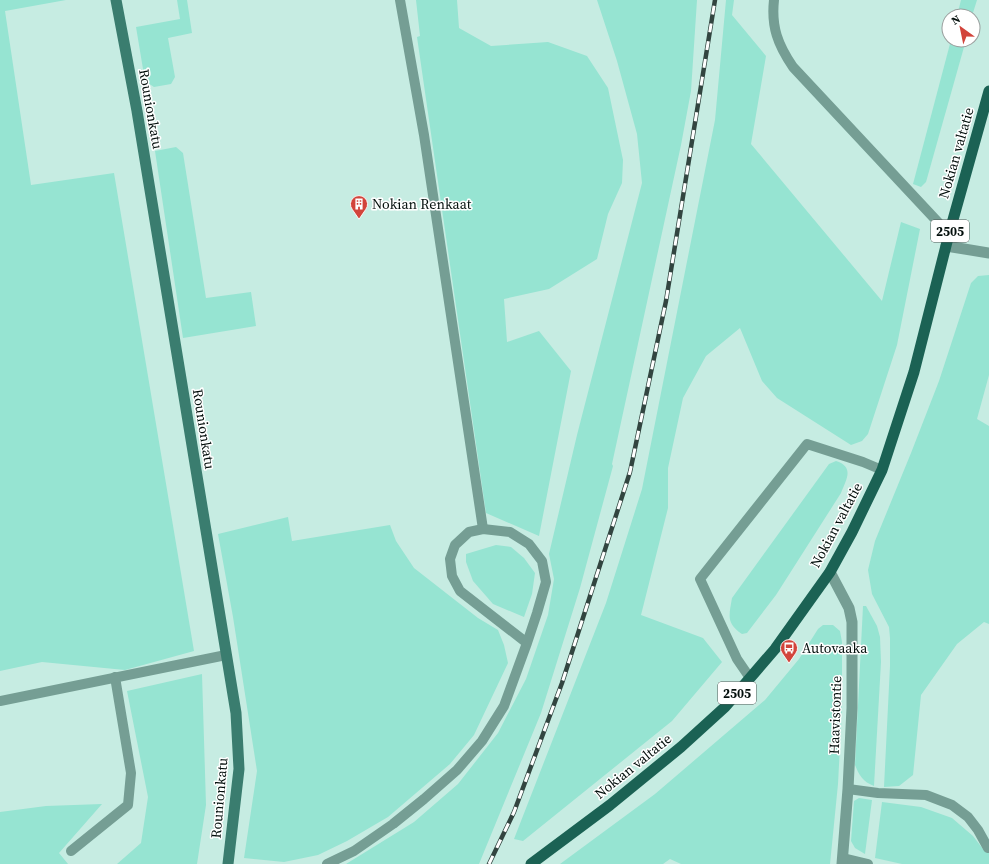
<svg xmlns="http://www.w3.org/2000/svg" width="989" height="864" font-family="'Source Serif 4',serif">
  <style>
    .green { fill: #96e4d2 }
    .lines { fill: none; stroke-linecap: round; stroke-linejoin: round }
    .service { stroke: #759e94; stroke-width: 10 }
    .minor { stroke: #759e94; stroke-width: 11 }
    .secondary { stroke: #3a7d6f; stroke-width: 11 }
    .primary { stroke: #1b6254; stroke-width: 11 }
    .rail-casing { stroke: #324540; stroke-width: 4.5 }
    .rail { stroke: #fff; stroke-width: 3; stroke-dasharray: 9; stroke-linecap: butt }
    .labels { text-anchor: middle; stroke-width: 3; stroke-linejoin: round; paint-order: stroke }
    .shield { fill: #fff; stroke: #4f5755; stroke-width: 1 }
    .shield-label { font-size: 13px; font-weight: bold; fill: #030f0c }
    .street-label { font-size: 14px; fill: #030f0c; stroke: #fff }
    .poi-label { font-size: 14px; fill: #030f0c; stroke: #fff; text-anchor: start }
  </style>
  <rect width="100%" height="100%" fill="#c6ece2"/>
  <g class="green">
    <polygon points="0,0 66,0 5,11 31,185 114,173 194,651 125,670 42,662 0,671"/>
    <polygon points="177,0 187,0 192,33 168,38 175,77 171,84 154,87 145,81 136,27 180,19"/>
    <polygon points="416,0 457,0 459,28 491,46 548,42 587,56 608,88 623,160 622,183 608,214 597,259 549,289 504,299 507,342 539,331 571,371 539,536 486,513 417,37 420,36"/>
    <polygon points="597,0 697,0 691,91 681,145 612,464 613,466 580,588 541,713 479,864 346,864 414,822 458,784 498,733 526,679 548,615 554,579 549,554 577,435 642,183 637,134 617,61"/>
    <polygon points="726,0 734,0 732,15 766,56 751,144 882,301 901,222 920,229 897,345 868,434 862,441 851,445 777,398 762,381 740,328 706,356 683,398 668,468 668,508 641,615 703,638 722,662 672,721 523,841 514,839 606,603 642,489 715,120"/>
    <polygon points="961,0 977,0 972,16 957,16"/>
    <polygon points="951,40 966,40 926,182 921,187 913,184"/>
    <polygon points="176,147 183,153 206,298 251,292 256,326 183,338 155,151"/>
    <polygon points="989,275 989,375 977,419 989,426 989,624 984,622 957,644 921,695 913,775 899,786 884,787 890,666 890,638 889,627 872,594 868,570 875,541 911,453 939,381 971,283 978,276"/>
    <path d="M836,461C855,467 846,480 841,493L776,595L747,633L742,634C726,623 729,616 732,598L829,464Z"/>
    <polygon points="288,517 292,541 390,525 396,541 414,568 478,618 498,630 504,645 508,663 474,735 450,764 388,817 347,841 318,855 284,862 244,858 257,771 233,617 218,534"/>
    <polygon points="496,545 511,547 524,558 535,573 532,594 524,617 493,604 473,581 466,562 466,554"/>
    <path d="M863,606H866L877,626L880,637L881,662L874,786C863,782 859,775 855,765Z"/>
    <polygon points="823,625 833,625 840,631 842,642 842,708 838,784 830,864 681,864 670,859 663,864 560,864 655,794 765,700 799,659 818,629"/>
    <polygon points="202,674 206,805 197,864 117,864 141,843 148,797 127,691"/>
    <polygon points="859,798 872,800 865,854 855,848 851,841 854,801"/>
    <polygon points="882,802 921,807 952,818 973,836 983,849 989,849 989,864 902,864 875,858"/>
    <polygon points="102,804 59,853 68,864 0,864 0,812 46,806"/>
  </g>
  <g class="lines">
    <g class="service">
      <polyline points="400,0 424,135 483,529"/>
      <path d="M774,0C771,27 778,45 793,67L949,234"/>
      <polyline points="750,678 737,659 700,579 807,444 863,462 882,470"/>
      <polyline points="0,701 226,655"/>
      <polyline points="848,789 878,793 926,795 952,805 968,817 978,830 988,848"/>
      <polyline points="71,851 128,805 131,773 115,677"/>
      <polyline points="843,858 868,864"/>
      <polyline points="327,864 354,851 393,824 424,799 457,770 482,741 504,706 527,643 537,613 546,582 542,561 529,544 510,532 483,529 469,532 455,545 450,559 452,576 460,591 527,643"/>
    </g>
    <g class="minor">
      <polyline points="946,246 989,253"/>
      <polyline points="830,572 849,608 852,622 852,708 848,789 842,864"/>
    </g>
    <polyline class="secondary" points="116,0 137,111 236,713 239,769 228,864"/>
    <polyline class="primary" points="531,864 610,805 681,747 725,707 775,649 830,572 852,532 882,470 914,372 949,234 989,91"/>
    <g class="rail-casing">
      <polyline id="rail" points="489,864 514,812 562,683 630,472 666,301 715,0"/>
    </g>
    <use href="#rail" class="rail"/>
  </g>
  <defs>
    <g id="building-pin" transform="scale(0.9)"><path d="M0 17L-7.5 6A9.5 9.5 0 1 1 7.5 6Z" fill="#d2443b" stroke="#fff"/><path d="M-4-6H4V6H1V3H-1V6H-4ZM-2.5-4.3h1.7v1.8h-1.7ZM.8-4.3h1.7v1.8H.8ZM-2.5-1h1.7V.8h-1.7ZM.8-1h1.7V.8H.8Z" fill="#fff"/></g>
    <g id="bus-pin" transform="scale(0.9)"><path d="M0 17L-7.5 6A9.5 9.5 0 1 1 7.5 6Z" fill="#d2443b" stroke="#fff"/><path d="M-5-6H5V4H4V6H2V4H-2V6H-4V4H-5ZM-3.5-4V0h7V-4ZM-3.5 1.2v1.5H-2V1.2ZM2 1.2v1.5H3.5V1.2Z" fill="#fff"/></g>
  </defs>
  <g fill-rule="evenodd">
    <use href="#building-pin" x="359" y="204"/>
    <use href="#bus-pin" x="789" y="648"/>
  </g>
  <g class="labels">
    <g class="shield">
      <rect x="931" y="220" width="38" height="22" rx="3"/>
      <rect x="718" y="682" width="38" height="22" rx="3"/>
    </g>
    <g class="shield-label">
      <text x="950" y="236">2505</text>
      <text x="737" y="698">2505</text>
    </g>
    <g class="street-label">
      <text transform="translate(151 109) rotate(80)" y="5">Rounionkatu</text>
      <text transform="translate(956 153) rotate(-74)" y="5">Nokian valtatie</text>
      <text transform="translate(204 429) rotate(81)" y="5">Rounionkatu</text>
      <text transform="translate(836 525) rotate(-62)" y="5">Nokian valtatie</text>
      <text transform="translate(835 715) rotate(-88)" y="5">Haavistontie</text>
      <text transform="translate(633 766) rotate(-39)" y="5">Nokian valtatie</text>
      <text transform="translate(219 798) rotate(-85)" y="5">Rounionkatu</text>
    </g>
    <g class="poi-label">
      <text x="372" y="209">Nokian Renkaat</text>
      <text x="802" y="653">Autovaaka</text>
    </g>
  </g>
  <g transform="translate(961 28) rotate(327)"><circle r="19" fill="#ffffff" stroke="#9a9f9e"/>
  <path d="M0-3L7 15L0 10L-7 15Z" fill="#d2443b"/>
  <text y="-6" font-size="11" font-weight="bold" text-anchor="middle" fill="#030f0c">N</text>
  </g>
</svg>
